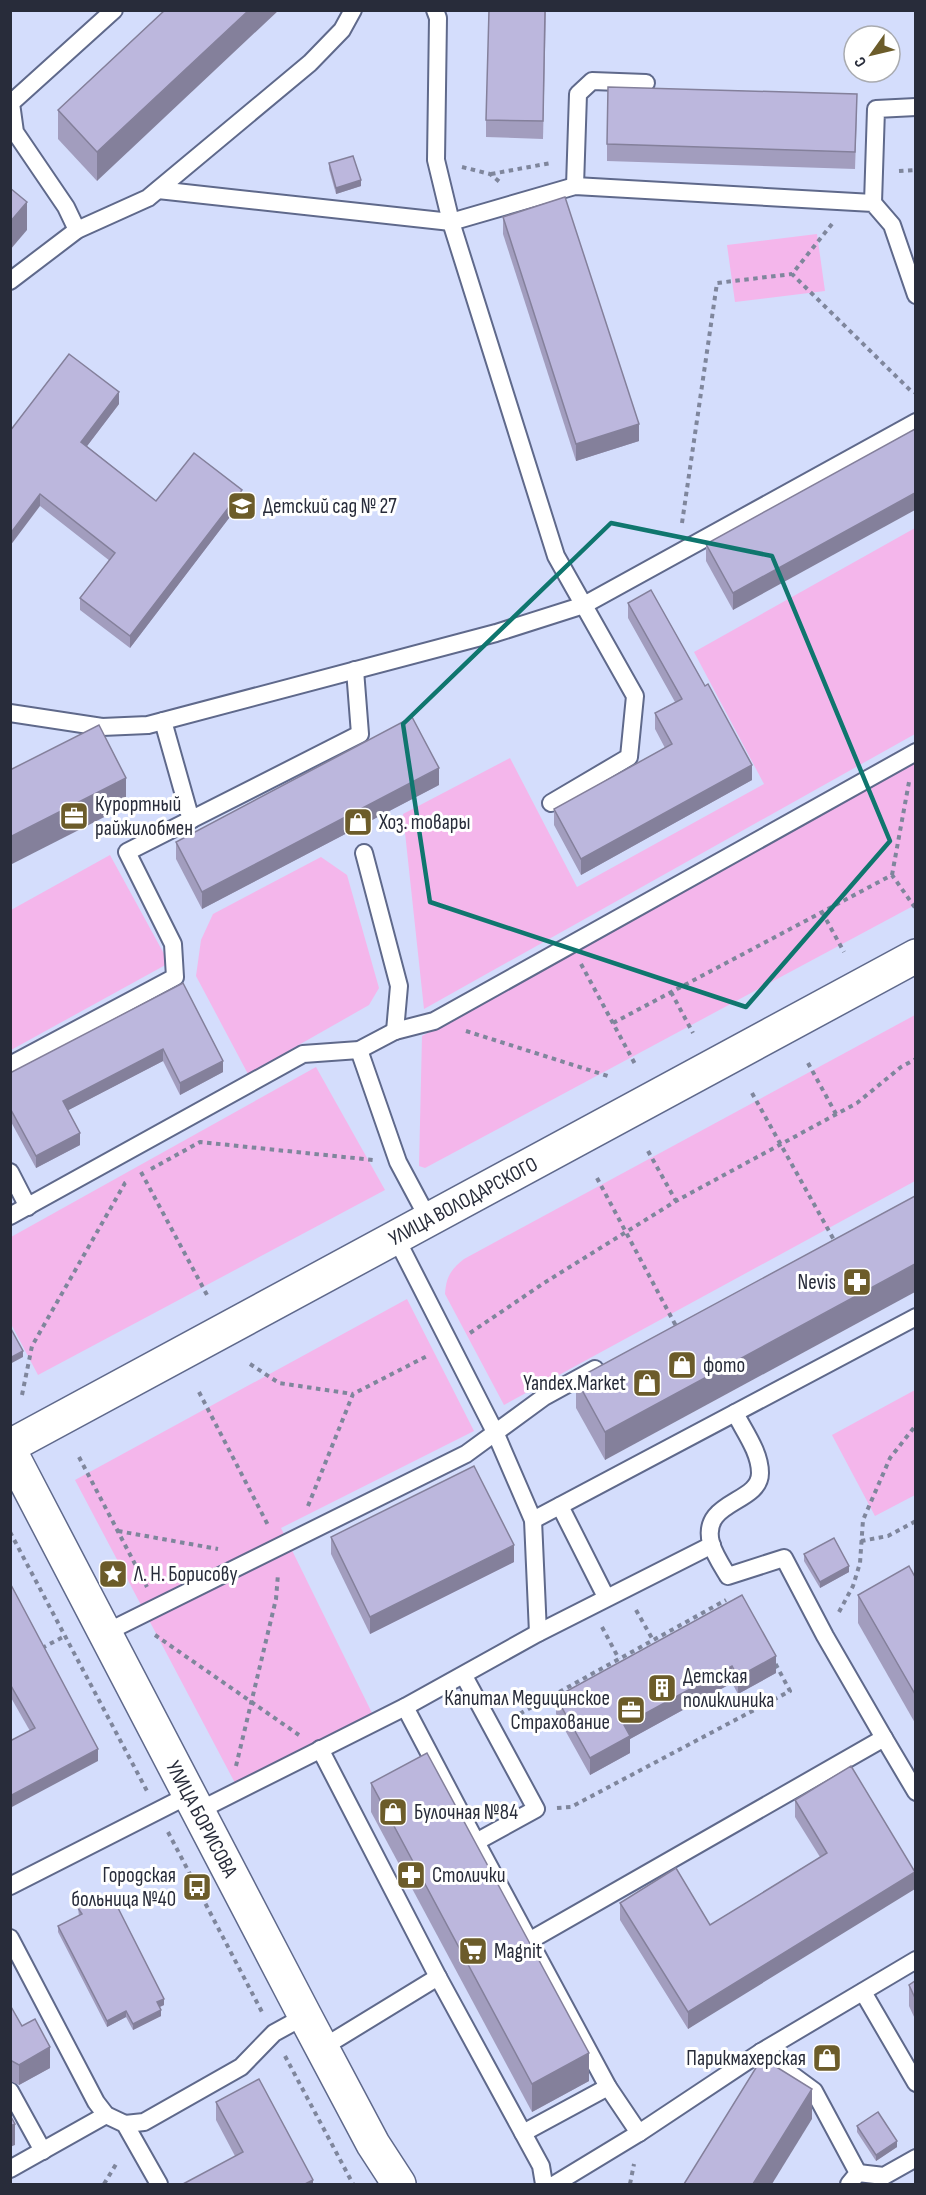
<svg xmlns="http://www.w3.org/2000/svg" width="926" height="2195" font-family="'Sofia Sans Condensed',sans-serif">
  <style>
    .green { fill: #f4b6eb }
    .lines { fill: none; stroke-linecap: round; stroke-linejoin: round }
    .service-casing { stroke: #5f698b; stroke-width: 20 }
    .minor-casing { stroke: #5f698b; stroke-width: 36 }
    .secondary-casing { stroke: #5f698b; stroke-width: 36 }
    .path { stroke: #7f869c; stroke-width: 4; stroke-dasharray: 4.5 4.5; stroke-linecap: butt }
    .service { stroke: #fff; stroke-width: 16 }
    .minor { stroke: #fff; stroke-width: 33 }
    .secondary { stroke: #fff; stroke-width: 33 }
    .wall { fill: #a29dbe }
    .shaded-wall { fill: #84809b }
    .building { fill: #bcb7dd; stroke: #84809b; stroke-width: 1.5 }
    .marked { fill: none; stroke: #0f766e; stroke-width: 4.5; stroke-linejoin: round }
    .labels { text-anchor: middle; stroke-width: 6; stroke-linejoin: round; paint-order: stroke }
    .poi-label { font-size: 21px; fill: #282c3a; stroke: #fff; text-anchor: start }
    .street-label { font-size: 21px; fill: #282c3a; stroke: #fff }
  </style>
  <rect width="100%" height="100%" fill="#d4ddfc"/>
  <g class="green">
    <polygon points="817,234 825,291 735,302 727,245"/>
    <polygon points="915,528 915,734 424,1009 403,814 510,758 577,887 764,784 694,652"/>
    <polygon points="915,762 915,905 425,1168 419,1166 422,1036"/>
    <polygon points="110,855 169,963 11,1050 11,910"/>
    <polygon points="321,857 347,875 379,988 369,1005 248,1074 196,976 201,940 213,914"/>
    <path d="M915,1015V1181L504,1405L445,1294C446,1277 451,1269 464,1259Z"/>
    <polygon points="316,1067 385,1190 38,1375 11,1324 11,1237"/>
    <polygon points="407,1299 474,1431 281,1528 372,1713 235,1783 75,1480"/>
    <polygon points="915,1390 915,1495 875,1516 832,1435"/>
  </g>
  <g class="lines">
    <g class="service-casing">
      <g id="service">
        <polyline points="435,10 438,18 436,160 451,222 556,556 635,696 629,757 551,803"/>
        <polyline points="575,186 578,94 592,81 646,83"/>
        <polyline points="158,190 451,222 575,186 873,203 892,225 916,295"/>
        <polyline points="873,203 876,109 916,107"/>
        <polyline points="77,230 66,207 15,132 11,103 114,10"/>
        <polyline points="10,281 77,230 148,198 310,63 342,30 353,10"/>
        <polyline points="10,713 102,727 148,725 496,633 584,605 916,422"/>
        <polyline points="163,721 191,820"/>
        <polyline points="364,853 399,986 395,1031"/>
        <polyline points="359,1050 398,1162 429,1220"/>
        <polyline points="10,1065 175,977 173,944 127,852 360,734 355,670"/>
        <polyline points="10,1172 28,1207"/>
        <polyline points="10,1216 303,1054 359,1050 395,1031 434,1021 916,752"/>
        <polyline points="396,1238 495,1432 533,1520 538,1633"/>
        <path d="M735,1413C744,1431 760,1452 760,1473C760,1504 700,1500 711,1543C714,1554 722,1566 728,1576L784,1558L825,1636L884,1738"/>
        <polyline points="560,1506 606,1597"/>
        <polyline points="533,1520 916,1317"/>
        <polyline points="105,1633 466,1454 544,1397 595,1369"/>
        <polyline points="464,1676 536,1809 476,1842"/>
        <polyline points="405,1707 476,1842 608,2087 639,2133"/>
        <polyline points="320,1749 438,1977 541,2166 544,2184"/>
        <polyline points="198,1811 405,1707 538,1633 712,1545"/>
        <polyline points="10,1886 189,1795"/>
        <polyline points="10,1938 96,2102 106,2115 125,2124 159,2184"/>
        <polyline points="529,1941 884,1738 916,1792"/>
        <polyline points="863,1992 916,2083"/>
        <polyline points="322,2048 438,1977"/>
        <polyline points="761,2052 814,2091 858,2173 849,2184"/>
        <polyline points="10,2091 43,2151"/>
        <polyline points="125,2124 144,2122 241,2067 274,2033 305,2016"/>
        <polyline points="523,2133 608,2087"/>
        <polyline points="10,2169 106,2115"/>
        <polyline points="858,2173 884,2176 916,2158"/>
        <polyline points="555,2184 639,2133 761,2052 916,1960"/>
      </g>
    </g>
    <g class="minor-casing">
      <polyline id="minor" points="10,1451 305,2016 373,2144 399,2184"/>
    </g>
    <g class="secondary-casing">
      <polyline id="secondary" points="10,1446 916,956"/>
    </g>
    <g class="path">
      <polyline points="462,167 490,174 501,183"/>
      <polyline points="899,171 916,170"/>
      <polyline points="491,174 551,163"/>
      <polyline points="832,224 792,274 910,390 916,393"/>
      <polyline points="682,523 717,283 792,274"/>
      <polyline points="892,875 909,782"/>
      <polyline points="822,912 844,952"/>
      <polyline points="581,964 635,1064"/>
      <polyline points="671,992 693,1033"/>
      <polyline points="613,1023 892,875 916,909"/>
      <polyline points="466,1031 611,1077"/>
      <polyline points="808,1063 836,1114"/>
      <polyline points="752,1093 834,1240"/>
      <polyline points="648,1151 676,1201"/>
      <polyline points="151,1169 200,1142 373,1160"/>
      <polyline points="141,1172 207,1295"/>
      <polyline points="597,1178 676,1326"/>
      <polyline points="470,1333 544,1283 676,1201 857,1103 901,1067 916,1059"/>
      <polyline points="250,1364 279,1383 353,1394"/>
      <polyline points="199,1392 269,1527"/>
      <polyline points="22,1395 32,1346 125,1183 128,1181"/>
      <polyline points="79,1457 147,1587"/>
      <polyline points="308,1506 353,1394 429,1355"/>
      <polyline points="118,1531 218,1549"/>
      <polyline points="10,1532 147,1791"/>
      <polyline points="861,1541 888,1536 916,1521"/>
      <polyline points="636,1610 653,1640"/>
      <polyline points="839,1612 853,1586 860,1563 863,1520 890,1458 916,1425"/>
      <polyline points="602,1627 619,1659"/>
      <polyline points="155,1635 299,1735"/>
      <polyline points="42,1648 65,1636"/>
      <polyline points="512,1718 726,1600"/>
      <polyline points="236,1766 276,1599 278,1574"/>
      <polyline points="557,1808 571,1807 790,1691 774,1661"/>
      <polyline points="168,1832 262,2012"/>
      <polyline points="285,2056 353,2184"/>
      <polyline points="104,2184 118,2161"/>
      <polyline points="630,2184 634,2164"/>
    </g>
    <use href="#service" class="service"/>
    <use href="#minor" class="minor"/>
    <use href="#secondary" class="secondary"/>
  </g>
  <g class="wall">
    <polygon points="165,10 97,181 58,139 58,110"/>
    <polygon points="546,10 543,139 486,137 486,120"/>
    <polygon points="857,111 855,169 607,161 607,144"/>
    <polygon points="329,163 361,186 336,194 329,169"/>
    <polygon points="503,217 639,441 576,461 503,234"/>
    <polygon points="119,404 87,446 156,501 242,501 130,648 80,610 80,598 110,561 40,506 10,431"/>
    <polygon points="915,429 733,610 706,561 706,544"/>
    <polygon points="628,603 752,780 581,875 554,825 554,809 665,748 655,729 655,713 675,702 628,618"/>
    <polygon points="439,785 202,909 176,859 176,842"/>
    <polygon points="183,983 223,1072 180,1095 163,1061 68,1110 80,1145 36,1168 10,1120 10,1073"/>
    <polygon points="915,1196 605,1460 576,1408 576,1379"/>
    <polygon points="331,1537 514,1562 370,1634 331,1554"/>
    <polygon points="804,1554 849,1572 820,1588 804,1561"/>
    <polygon points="915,1577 915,1723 858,1623 858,1595"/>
    <polygon points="10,1583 98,1761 30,1731 10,1696"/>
    <polygon points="742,1595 776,1673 738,1694 732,1683 630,1739 630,1753 590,1775 556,1714 556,1697"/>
    <polygon points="371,1783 589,2081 532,2112 371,1812"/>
    <polygon points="795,1800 915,1871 688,2029 620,1920 620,1903 710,1925 820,1857 795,1817"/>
    <polygon points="78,1908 164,2005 160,2007 161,2016 133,2030 126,2017 107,2027 58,1932 58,1926 79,1916"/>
    <polygon points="915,1981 915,2019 909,2006 909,1985"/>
    <polygon points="10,2005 22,2026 50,2068 19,2085 10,2081"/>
    <polygon points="216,2102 313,2184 235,2156 216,2120"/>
    <polygon points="857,2126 897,2147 876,2161 857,2132"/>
  </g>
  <g class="shaded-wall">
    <polygon points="249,10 279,10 97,181 97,152"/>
    <polygon points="361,180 361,186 336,194 336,188"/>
    <polygon points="27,202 27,230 10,250 10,222"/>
    <polygon points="119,392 119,404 81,454 81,442"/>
    <polygon points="639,424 639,441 576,461 576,444"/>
    <polygon points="242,490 242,501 130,648 130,636"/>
    <polygon points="915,493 915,510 733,610 733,593"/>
    <polygon points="40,494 40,506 10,546 10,534"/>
    <polygon points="752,765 752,780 581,875 581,859"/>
    <polygon points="439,768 439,785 202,909 202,892"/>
    <polygon points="126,778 126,806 10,865 10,837"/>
    <polygon points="163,1049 163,1061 63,1113 63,1101"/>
    <polygon points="223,1061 223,1072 180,1095 180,1083"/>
    <polygon points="80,1133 80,1145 36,1168 36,1156"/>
    <polygon points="915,1264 915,1292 605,1460 605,1432"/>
    <polygon points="23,1351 23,1357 10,1364 10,1358"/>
    <polygon points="514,1545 514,1562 370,1634 370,1617"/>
    <polygon points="849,1566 849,1572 820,1588 820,1582"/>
    <polygon points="776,1656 776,1673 738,1694 738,1677"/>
    <polygon points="732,1666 732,1683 630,1739 630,1753 590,1775 590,1758 624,1725"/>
    <polygon points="98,1749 98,1761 10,1808 10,1796"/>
    <polygon points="915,1872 915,1889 688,2029 688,2012"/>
    <polygon points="164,1999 164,2005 157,2008 157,2002"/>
    <polygon points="161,2010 161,2016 133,2030 133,2024"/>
    <polygon points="126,2011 126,2017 107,2027 107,2021"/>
    <polygon points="50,2047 50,2068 19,2085 19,2065"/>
    <polygon points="589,2053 589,2081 532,2112 532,2084"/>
    <polygon points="812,2089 812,2119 772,2184 753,2184"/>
    <polygon points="15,2124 15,2145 10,2147 10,2126"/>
    <polygon points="897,2141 897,2147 876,2161 876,2155"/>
    <polygon points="313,2180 313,2184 305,2184"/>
  </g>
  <g class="building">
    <polygon points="165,10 249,10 97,152 58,110"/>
    <polygon points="489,10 545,10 543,121 486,120"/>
    <polygon points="608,87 857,94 855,152 607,144"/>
    <polygon points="353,156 361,180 336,188 329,163"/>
    <polygon points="10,188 27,202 10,222"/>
    <polygon points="565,197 639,424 576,444 503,217"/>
    <polygon points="69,354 119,392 81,442 156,501 194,453 242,490 130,636 80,598 115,553 40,494 10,534 10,431"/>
    <polygon points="915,429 915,493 733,593 706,544"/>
    <polygon points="651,590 705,686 708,684 752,765 581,859 554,809 672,744 655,713 682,699 628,603"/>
    <polygon points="412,717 439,768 202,892 176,842"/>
    <polygon points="99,725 126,778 10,837 10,770"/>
    <polygon points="183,983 223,1061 180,1083 163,1049 63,1101 80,1133 36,1156 10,1108 10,1073"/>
    <polygon points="915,1196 915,1264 605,1432 576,1379"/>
    <polygon points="10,1327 23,1351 10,1358"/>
    <polygon points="474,1466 514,1545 370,1617 331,1537"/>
    <polygon points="834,1538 849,1566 820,1582 804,1554"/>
    <polygon points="909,1566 915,1577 915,1694 858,1595"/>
    <polygon points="10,1583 98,1749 10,1796 10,1741 35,1728 10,1684"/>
    <polygon points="742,1595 776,1656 738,1677 732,1666 624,1725 630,1736 590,1758 556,1697"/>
    <polygon points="427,1753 589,2053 532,2084 371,1783"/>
    <polygon points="851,1766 915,1872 688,2012 620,1903 676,1868 710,1925 827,1853 795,1800"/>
    <polygon points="104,1895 107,1902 113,1898 164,1999 157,2002 161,2010 133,2024 126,2011 107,2021 58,1926 82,1914 78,1908"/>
    <polygon points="915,1981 915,1998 909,1985"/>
    <polygon points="10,2005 22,2026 35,2019 50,2047 19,2065 10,2060"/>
    <polygon points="762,2058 812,2089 753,2184 684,2184"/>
    <polygon points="259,2079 313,2180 305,2184 183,2184 243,2152 216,2102"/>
    <polygon points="878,2112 897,2141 876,2155 857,2126"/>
    <polygon points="10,2115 15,2124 10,2126"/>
  </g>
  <path class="marked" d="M611,523L772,556L890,841L746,1007L430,902L403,724Z"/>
  <defs>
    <g id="school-square" transform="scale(1.5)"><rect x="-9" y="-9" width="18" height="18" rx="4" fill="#6c5c2a" stroke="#fff"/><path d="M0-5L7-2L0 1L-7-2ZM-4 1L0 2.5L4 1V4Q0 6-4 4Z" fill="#fff"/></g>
    <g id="office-square" transform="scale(1.5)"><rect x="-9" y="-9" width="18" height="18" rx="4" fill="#6c5c2a" stroke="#fff"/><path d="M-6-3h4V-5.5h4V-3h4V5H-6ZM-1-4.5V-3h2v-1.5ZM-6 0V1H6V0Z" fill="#fff"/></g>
    <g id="shop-square" transform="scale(1.5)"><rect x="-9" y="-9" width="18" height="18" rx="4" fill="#6c5c2a" stroke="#fff"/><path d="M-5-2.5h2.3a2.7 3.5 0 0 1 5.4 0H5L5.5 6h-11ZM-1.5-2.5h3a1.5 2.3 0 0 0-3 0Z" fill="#fff"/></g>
    <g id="pharmacy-square" transform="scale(1.5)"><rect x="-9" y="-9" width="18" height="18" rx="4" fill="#6c5c2a" stroke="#fff"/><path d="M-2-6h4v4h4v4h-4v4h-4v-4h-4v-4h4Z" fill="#fff"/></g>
    <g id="sight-square" transform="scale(1.5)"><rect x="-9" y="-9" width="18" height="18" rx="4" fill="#6c5c2a" stroke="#fff"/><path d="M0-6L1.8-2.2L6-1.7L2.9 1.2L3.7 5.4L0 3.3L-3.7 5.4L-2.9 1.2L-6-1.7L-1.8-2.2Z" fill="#fff"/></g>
    <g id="building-square" transform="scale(1.5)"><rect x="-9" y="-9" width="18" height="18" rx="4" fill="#6c5c2a" stroke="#fff"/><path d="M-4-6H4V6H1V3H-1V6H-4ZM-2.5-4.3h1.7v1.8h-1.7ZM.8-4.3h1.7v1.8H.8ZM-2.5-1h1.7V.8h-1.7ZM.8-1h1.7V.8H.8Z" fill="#fff"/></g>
    <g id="bus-square" transform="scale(1.5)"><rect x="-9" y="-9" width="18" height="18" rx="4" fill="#6c5c2a" stroke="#fff"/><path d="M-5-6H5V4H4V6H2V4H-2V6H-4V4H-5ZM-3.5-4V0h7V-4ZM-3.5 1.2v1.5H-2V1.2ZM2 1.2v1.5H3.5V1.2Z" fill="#fff"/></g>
    <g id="supermarket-square" transform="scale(1.5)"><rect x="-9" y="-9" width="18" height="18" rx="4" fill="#6c5c2a" stroke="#fff"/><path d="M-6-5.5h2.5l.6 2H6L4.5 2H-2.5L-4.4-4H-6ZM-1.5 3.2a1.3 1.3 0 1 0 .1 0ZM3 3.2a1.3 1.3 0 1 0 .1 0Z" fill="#fff"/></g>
  </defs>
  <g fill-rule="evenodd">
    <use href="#school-square" x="242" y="506"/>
    <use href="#office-square" x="74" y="816"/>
    <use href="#shop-square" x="358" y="822"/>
    <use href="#pharmacy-square" x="857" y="1282"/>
    <use href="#shop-square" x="682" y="1365"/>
    <use href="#shop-square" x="647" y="1383"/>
    <use href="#sight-square" x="113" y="1574"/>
    <use href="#building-square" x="662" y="1688"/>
    <use href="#office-square" x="631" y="1710"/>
    <use href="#shop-square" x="393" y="1812"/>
    <use href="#pharmacy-square" x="411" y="1875"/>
    <use href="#bus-square" x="197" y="1887"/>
    <use href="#supermarket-square" x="473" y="1951"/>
    <use href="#shop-square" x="827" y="2058"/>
  </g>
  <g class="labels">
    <g class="poi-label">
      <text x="263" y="513">Детский сад № 27</text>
      <text x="95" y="811">Курортный<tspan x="95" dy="24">райжилобмен</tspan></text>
      <text x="379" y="829">Хоз. товары</text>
      <text x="836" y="1289" text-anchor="end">Nevis</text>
      <text x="703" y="1372">фото</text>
      <text x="626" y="1390" text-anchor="end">Yandex.Market</text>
      <text x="134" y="1581">Л. Н. Борисову</text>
      <text x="683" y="1683">Детская<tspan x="683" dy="24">поликлиника</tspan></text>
      <text x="610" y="1705" text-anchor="end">Капитал Медицинское<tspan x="610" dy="24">Страхование</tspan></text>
      <text x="414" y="1819">Булочная №84</text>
      <text x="176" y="1882" text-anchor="end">Городская<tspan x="176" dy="24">больница №40</tspan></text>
      <text x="432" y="1882">Столички</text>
      <text x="494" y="1958">Magnit</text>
      <text x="806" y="2065" text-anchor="end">Парикмахерская</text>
    </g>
    <g class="street-label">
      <text transform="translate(463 1201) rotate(-28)" y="7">УЛИЦА ВОЛОДАРСКОГО</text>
      <text transform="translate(202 1819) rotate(62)" y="7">УЛИЦА БОРИСОВА</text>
    </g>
  </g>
  <rect width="926" height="2195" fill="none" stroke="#282c3a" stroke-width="24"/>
  <g transform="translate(872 54) rotate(236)"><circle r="28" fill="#ffffff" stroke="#a9abb0" stroke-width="1.5"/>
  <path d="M0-4.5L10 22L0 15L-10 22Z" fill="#6c5c2a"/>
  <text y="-9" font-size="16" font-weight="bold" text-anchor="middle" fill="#282c3a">С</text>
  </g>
</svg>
